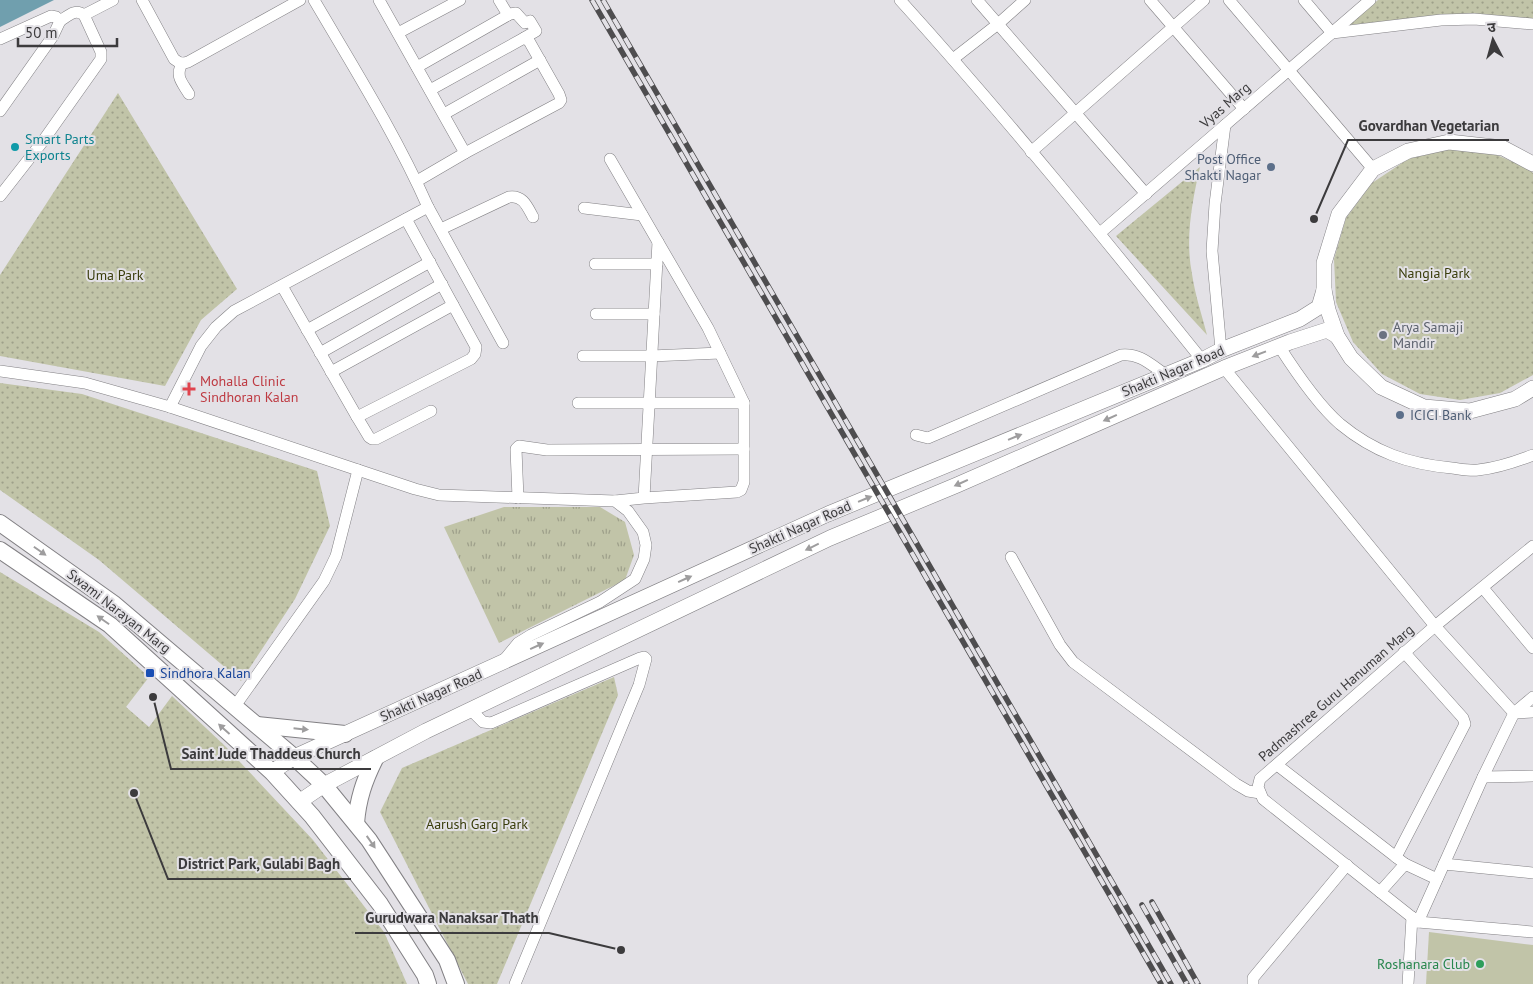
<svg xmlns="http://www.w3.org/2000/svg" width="1533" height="984" font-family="'PT Sans','Noto Sans Devanagari',sans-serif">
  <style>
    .grass { fill: url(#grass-tufts) }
    .park { fill: url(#park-dots) }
    .garden { fill: #c1c4a8 }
    .water { fill: #709fae }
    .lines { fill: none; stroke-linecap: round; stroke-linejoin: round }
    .minor-casing { stroke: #828084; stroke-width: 12 }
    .tertiary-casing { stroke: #828084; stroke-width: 16 }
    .secondary-casing { stroke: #828084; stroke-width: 18 }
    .minor { stroke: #fff; stroke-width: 11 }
    .tertiary { stroke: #fff; stroke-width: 15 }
    .secondary { stroke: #fff; stroke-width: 16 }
    .rail-casing { stroke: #4e4d4f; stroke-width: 5.5 }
    .rail { stroke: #e3e1e6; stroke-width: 4; stroke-dasharray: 11; stroke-linecap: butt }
    .oneway { fill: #9e9d9e }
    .culture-dot { fill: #0f9aa8; stroke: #e3e1e6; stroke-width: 2 }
    .service-dot { fill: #5c6f8a; stroke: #e3e1e6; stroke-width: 2 }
    .worship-dot { fill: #6b7280; stroke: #e3e1e6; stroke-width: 2 }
    .health-dot { fill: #e0444e; stroke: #e3e1e6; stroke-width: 2 }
    .transit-dot { fill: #1a4fb4; stroke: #e3e1e6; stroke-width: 2 }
    .leisure-dot { fill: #2e9e5b; stroke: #e3e1e6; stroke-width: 2 }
    .labels { text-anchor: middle; stroke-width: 4; stroke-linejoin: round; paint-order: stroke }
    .street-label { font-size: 14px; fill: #3c3b3d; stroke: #e3e1e6 }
    .culture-label { font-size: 14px; fill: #0d838f; stroke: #e3e1e6; text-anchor: start }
    .service-label { font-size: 14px; fill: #4e5e75; stroke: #e3e1e6; text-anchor: end }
    .park-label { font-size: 14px; fill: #393c0a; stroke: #e3e1e6 }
    .worship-label { font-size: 14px; fill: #5b616d; stroke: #e3e1e6; text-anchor: start }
    .health-label { font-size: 14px; fill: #be3a42; stroke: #e3e1e6; text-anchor: start }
    .transit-label { font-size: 14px; fill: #164399; stroke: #e3e1e6; text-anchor: start }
    .leisure-label { font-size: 14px; fill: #27864d; stroke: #e3e1e6; text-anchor: end }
    .leader { fill: none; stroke: #3c3b3d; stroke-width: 2 }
    .callout-dot { fill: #3c3b3d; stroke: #e3e1e6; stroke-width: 2 }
    .callout-label { font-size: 15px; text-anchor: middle; font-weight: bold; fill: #3c3b3d; stroke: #e3e1e6; stroke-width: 4; stroke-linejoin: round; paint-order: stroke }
  </style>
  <defs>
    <pattern id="grass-tufts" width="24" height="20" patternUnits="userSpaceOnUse" patternTransform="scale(1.25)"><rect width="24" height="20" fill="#c1c4a8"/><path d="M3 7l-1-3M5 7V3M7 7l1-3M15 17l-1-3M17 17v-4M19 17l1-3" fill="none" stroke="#9ea08a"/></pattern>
    <pattern id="park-dots" width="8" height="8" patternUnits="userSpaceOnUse" patternTransform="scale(1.25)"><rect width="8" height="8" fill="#c1c4a8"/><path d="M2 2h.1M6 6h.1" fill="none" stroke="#9ea08a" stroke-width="1.8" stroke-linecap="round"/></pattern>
  </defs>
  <rect width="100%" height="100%" fill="#e3e1e6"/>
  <polygon class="grass" points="504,507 600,507 625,522 634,555 625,580 499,643 444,527"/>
  <g class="park">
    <polygon points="1378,0 1533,0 1533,19 1462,14 1349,25"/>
    <polygon points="118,93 237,289 201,320 165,386 0,356 0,275"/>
    <polygon points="1450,149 1490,152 1527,168 1533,173 1533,375 1500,393 1460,400 1420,394 1382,374 1353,342 1336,302 1334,259 1346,218 1372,183 1408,159"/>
    <path d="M1200,167C1192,202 1185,239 1192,274C1195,295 1202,315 1207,335L1116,236Z"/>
    <polygon points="0,383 82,394 317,471 330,526 295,599 241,681 99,560 0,490"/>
    <polygon points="0,572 99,632 149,677 126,707 149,727 172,696 225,746 313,840 384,932 407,984 0,984"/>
    <polygon points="614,677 618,695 497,984 468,984 380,812 402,768"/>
  </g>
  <polygon class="garden" points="1429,932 1533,945 1533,984 1426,984"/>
  <polygon class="water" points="0,0 54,0 0,27"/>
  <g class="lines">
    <g class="minor-casing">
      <g id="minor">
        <path d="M142,0L174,59C179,63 182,64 188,62L300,0"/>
        <path d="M314,0C354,68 396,135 428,207"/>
        <polyline points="379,0 465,153 417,181"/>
        <polyline points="499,0 508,15"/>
        <path d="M900,0C1005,116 1104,238 1202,360"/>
        <polyline points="977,0 1146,194"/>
        <polyline points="1150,0 1244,109"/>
        <polyline points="1229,0 1373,169"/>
        <polyline points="1304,0 1332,33 1441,20 1474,19 1533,24"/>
        <polyline points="84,15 113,0"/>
        <polyline points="398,33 460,0"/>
        <path d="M0,39L51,16L56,17L60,21C68,16 75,8 84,15L101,52V59L43,141L0,196"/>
        <polyline points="953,59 998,24 1025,0"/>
        <path d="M182,63C175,77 182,82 189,94"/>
        <polyline points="417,67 510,14 516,13 525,23 530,21 536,31 524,38"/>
        <polyline points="430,90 524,38 529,41 559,94 561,100 559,103 465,153"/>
        <polyline points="0,111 53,36 60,21"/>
        <polyline points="444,114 540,60"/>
        <polyline points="1031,152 1204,0"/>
        <polyline points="610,159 658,242"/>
        <polyline points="584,208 642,215"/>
        <path d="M441,229L509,197C523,195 527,206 533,217"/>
        <polyline points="1100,233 1370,0"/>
        <polyline points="595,264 657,264"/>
        <polyline points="282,286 357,417 471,359 475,354 476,347 406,219"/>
        <polyline points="596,314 654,314"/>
        <polyline points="307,330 430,262"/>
        <path d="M1279,346C1295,371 1318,405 1340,424C1374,452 1408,464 1452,468C1460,469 1470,471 1478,470C1498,468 1515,462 1533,455"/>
        <polyline points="1221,350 1212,251 1215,204 1225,125"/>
        <polyline points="320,353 442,284"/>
        <polyline points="583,356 651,356 720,353"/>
        <polyline points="1224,368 1435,626 1514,713"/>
        <polyline points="0,371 85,383 170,407 358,470 336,556 324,581 235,706"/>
        <polyline points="331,372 453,305"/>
        <polyline points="578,403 744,403"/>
        <polyline points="170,407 201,346 216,327 234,311 428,207 503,343"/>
        <polyline points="357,417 369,437 372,439 376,439 431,411"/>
        <path d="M916,435L928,438L1121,355C1140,353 1151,365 1166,375"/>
        <polyline points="358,470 415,489 439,495 615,501 628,511 643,532 646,545 644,559 635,579 600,602 531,635 518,643 504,660"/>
        <polyline points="518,498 516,449 519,446 547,450 744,449"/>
        <polyline points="615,501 644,498 658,242 708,328 744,403 744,482 741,490 737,492 644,498"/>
        <polyline points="1533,546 1435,626 1260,779 1258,787 1263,799 1418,922 1533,932"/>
        <polyline points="1011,557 1060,645 1073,662 1236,784 1248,791 1260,793"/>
        <polyline points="1483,588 1533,648"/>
        <polyline points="471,710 483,722 491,723 640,658 644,657 646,659 639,685 515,984"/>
        <polyline points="1514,713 1533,712"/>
        <polyline points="1277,765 1405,864"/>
        <polyline points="1483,777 1533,776"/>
        <polyline points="1396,857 1465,724 1463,718 1404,652"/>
        <polyline points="1444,864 1533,873"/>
        <polyline points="1380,892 1405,864 1437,879"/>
        <polyline points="1418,922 1483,777 1514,713 1533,697"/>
        <polyline points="1253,984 1253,978 1347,865"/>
        <polyline points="1408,984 1412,917"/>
      </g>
    </g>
    <g class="tertiary-casing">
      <g id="tertiary">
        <polyline points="1533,164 1503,148 1449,142 1408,151 1373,169 1339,214 1324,263 1324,290 1328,310 1337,336 1351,358 1381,387 1424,407 1470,411 1515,399 1533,388"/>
        <polyline points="272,772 294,757 828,514 1202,360 1221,350 1300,319 1319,307 1324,290"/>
        <polyline points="299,802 324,785 426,731 830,538 957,485 1224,368 1290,342 1327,330 1337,336"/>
      </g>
    </g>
    <g class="secondary-casing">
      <g id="secondary">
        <polyline points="0,523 114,604 294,757 324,785 369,840 447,960 456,984"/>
        <polyline points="0,550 110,625 272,772 312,816 380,904 425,975 428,984"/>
        <polyline points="257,725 345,734"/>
        <path d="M356,823C358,799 364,781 375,759"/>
      </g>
    </g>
    <use href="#minor" class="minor"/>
    <use href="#tertiary" class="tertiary"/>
    <use href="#secondary" class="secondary"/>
    <g class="rail-casing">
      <g id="rail">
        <polyline points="592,0 1161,984"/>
        <polyline points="603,0 1171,984"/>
        <polyline points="1152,902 1198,984"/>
        <polyline points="1142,905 1187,984"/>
      </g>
    </g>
    <use href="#rail" class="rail"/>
  </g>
  <defs><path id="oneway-solid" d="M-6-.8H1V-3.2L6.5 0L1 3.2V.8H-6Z" transform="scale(1.25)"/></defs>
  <g class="oneway">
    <use href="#oneway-solid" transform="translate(1259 354) rotate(159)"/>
    <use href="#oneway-solid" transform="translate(1110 418) rotate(156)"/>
    <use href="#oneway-solid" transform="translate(1015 437) rotate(-22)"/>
    <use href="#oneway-solid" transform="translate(961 483) rotate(156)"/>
    <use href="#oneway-solid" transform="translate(865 499) rotate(-22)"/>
    <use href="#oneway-solid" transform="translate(812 547) rotate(154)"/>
    <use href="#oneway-solid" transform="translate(40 551) rotate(35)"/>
    <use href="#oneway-solid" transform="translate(685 579) rotate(-24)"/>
    <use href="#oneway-solid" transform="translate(103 620) rotate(-145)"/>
    <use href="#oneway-solid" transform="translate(537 646) rotate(-24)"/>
    <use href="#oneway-solid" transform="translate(224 729) rotate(-138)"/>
    <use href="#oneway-solid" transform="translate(301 729) rotate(6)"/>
    <use href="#oneway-solid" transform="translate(371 842) rotate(55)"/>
  </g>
  <circle class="culture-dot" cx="15" cy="147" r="5"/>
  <g class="service-dot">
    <circle cx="1271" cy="167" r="5"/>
    <circle cx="1400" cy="415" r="5"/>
  </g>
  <circle class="worship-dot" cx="1383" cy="335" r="5"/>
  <path class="health-dot" d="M186.5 381.5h5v5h5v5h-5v5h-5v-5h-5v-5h5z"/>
  <rect class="transit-dot" x="145" y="668" width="10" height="10" rx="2.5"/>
  <circle class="leisure-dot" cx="1480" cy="964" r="5"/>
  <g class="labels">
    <g class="street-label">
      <text transform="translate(1225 105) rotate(-41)" y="5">Vyas Marg</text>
      <text transform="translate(1173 371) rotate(-23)" y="5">Shakti Nagar Road</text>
      <text transform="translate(800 527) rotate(-24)" y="5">Shakti Nagar Road</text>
      <text transform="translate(119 611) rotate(38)" y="5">Swami Narayan Marg</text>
      <text transform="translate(1336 693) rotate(-41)" y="5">Padmashree Guru Hanuman Marg</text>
      <text transform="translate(431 695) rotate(-24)" y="5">Shakti Nagar Road</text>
    </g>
    <g class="culture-label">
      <text x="25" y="144">Smart Parts<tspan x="25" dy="16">Exports</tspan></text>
    </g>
    <g class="service-label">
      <text x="1261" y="164">Post Office<tspan x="1261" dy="16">Shakti Nagar</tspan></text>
      <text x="1410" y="420" text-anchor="start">ICICI Bank</text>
    </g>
    <g class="park-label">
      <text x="1434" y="278">Nangia Park</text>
      <text x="115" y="280">Uma Park</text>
      <text x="477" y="829">Aarush Garg Park</text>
    </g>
    <g class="worship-label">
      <text x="1393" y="332">Arya Samaji<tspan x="1393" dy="16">Mandir</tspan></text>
    </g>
    <g class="health-label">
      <text x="200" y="386">Mohalla Clinic<tspan x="200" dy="16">Sindhoran Kalan</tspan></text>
    </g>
    <g class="transit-label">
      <text x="160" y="678">Sindhora Kalan</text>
    </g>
    <g class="leisure-label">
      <text x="1470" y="969">Roshanara Club</text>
    </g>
  </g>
  <path class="leader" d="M1314 219L1348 140H1509M153 697L171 769H371M134 793L168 879H351M621 950L549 933H355"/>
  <g class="callout-dot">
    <circle cx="1314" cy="219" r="5"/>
    <circle cx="153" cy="697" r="5"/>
    <circle cx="134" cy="793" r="5"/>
    <circle cx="621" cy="950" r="5"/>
  </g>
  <g class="callout-label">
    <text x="1429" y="131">Govardhan Vegetarian</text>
    <text x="271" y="759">Saint Jude Thaddeus Church</text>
    <text x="259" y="869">District Park, Gulabi Bagh</text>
    <text x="452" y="923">Gurudwara Nanaksar Thath</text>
  </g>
  <g transform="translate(1493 40) rotate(354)" stroke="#e3e1e6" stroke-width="4" paint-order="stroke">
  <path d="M0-4L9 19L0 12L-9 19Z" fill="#3c3b3d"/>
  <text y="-8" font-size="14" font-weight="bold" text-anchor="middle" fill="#3c3b3d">उ</text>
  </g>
  <path d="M18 38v8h99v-8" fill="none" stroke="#3c3b3d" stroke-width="2.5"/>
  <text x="25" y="38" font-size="15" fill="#3c3b3d" stroke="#e3e1e6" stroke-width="4" paint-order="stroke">50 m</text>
</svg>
